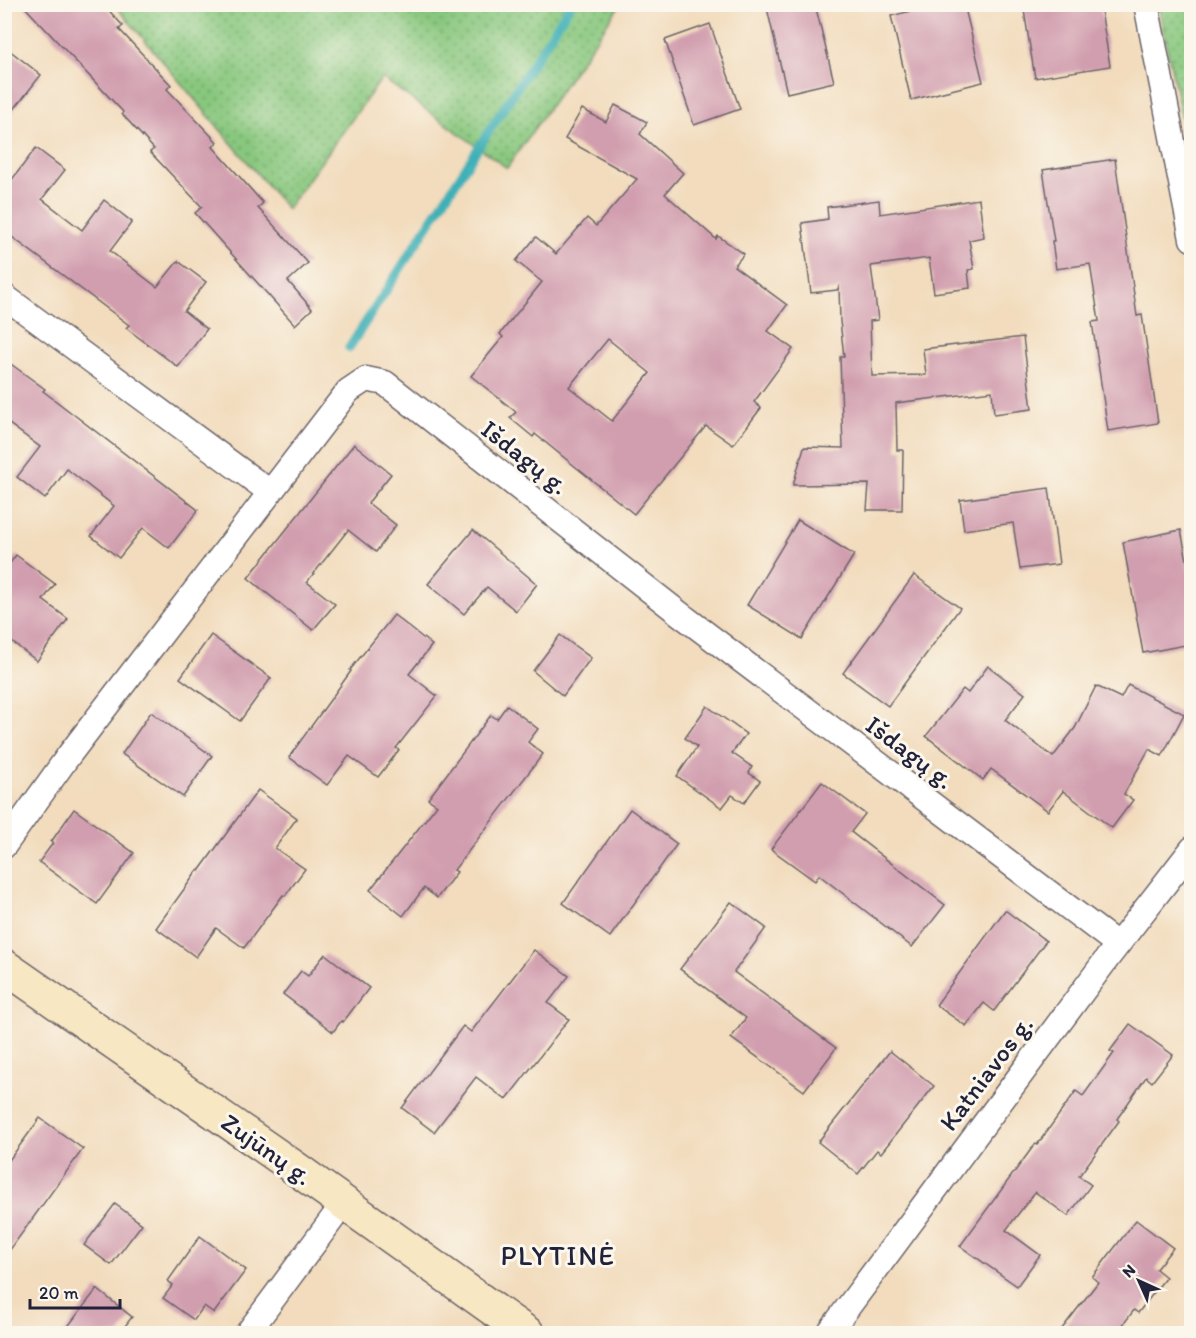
<svg xmlns="http://www.w3.org/2000/svg" width="1196" height="1338" font-family="Itim,sans-serif">
  <style>
    .grass { fill: url(#grass-dots); stroke: #55745c; stroke-width: 1.5 }
    .lines { fill: none; stroke-linecap: round; stroke-linejoin: round }
    .stream { stroke: #3fb0b7; stroke-width: 9 }
    .building { fill: #d19eaf; fill-rule: evenodd }
    .street-casing { stroke: #6b6368; stroke-width: 27 }
    .secondary-casing { stroke: #6b6368; stroke-width: 36 }
    .street { stroke: #fff; stroke-width: 24 }
    .secondary { stroke: #f8e7c3; stroke-width: 33 }
    .labels { text-anchor: middle; stroke-width: 6; stroke-linejoin: round; paint-order: stroke }
    .street-label { font-size: 26px; fill: #22223b; stroke: #fbf7ec }
    .quarter-label { font-size: 28px; letter-spacing: 1.5px; fill: #22223b; stroke: #fbf7ec }
  </style>
  <defs>
    <pattern id="grass-dots" width="8" height="8" patternUnits="userSpaceOnUse" patternTransform="scale(1.5)"><rect width="8" height="8" fill="#88c77e"/><path d="M2 2h.1M6 6h.1" fill="none" stroke="#6fa168" stroke-width="1.8" stroke-linecap="round"/></pattern>
  </defs>
  <rect width="100%" height="100%" fill="#fbf7ec"/>
  <filter id="ink" filterUnits="userSpaceOnUse"><feTurbulence type="fractalNoise" baseFrequency=".0167" numOctaves="2"/><feDisplacementMap in="SourceGraphic" scale="12" xChannelSelector="R" yChannelSelector="G"/><feConvolveMatrix kernelMatrix="1 2 1 2 8 2 1 2 1" color-interpolation-filters="sRGB"/></filter>
  <filter id="wash" filterUnits="userSpaceOnUse"><feTurbulence type="fractalNoise" baseFrequency=".008" numOctaves="4" result="noise"/><feDisplacementMap in="SourceGraphic" scale="24" xChannelSelector="R" yChannelSelector="G"/><feGaussianBlur stdDeviation="1.35" result="paint"/><feColorMatrix in="noise" values="0 0 0 0 0 0 0 0 0 0 0 0 0 0 0 0 0 1.4 0 .05"/><feComposite in="paint" operator="in"/></filter>
  <g filter="url(#wash)">
    <rect width="100%" height="100%" fill="#f2dcbd"/>
    <g class="grass">
      <polygon points="115,5 620,5 507,168 382,78 287,209"/>
      <polygon points="1158,5 1191,5 1191,163"/>
    </g>
    <g class="lines">
      <polyline class="stream" points="349,348 571,4"/>
    </g>
    <g id="blocks">
      <g class="building">
        <polygon points="22,4 103,4 123,26 119,29 171,85 167,89 217,142 213,147 263,203 258,208 308,263 288,281 312,309 295,325 195,213 202,207 150,152 154,149 122,114 123,112"/>
        <polygon points="766,4 815,4 834,82 787,93"/>
        <polygon points="939,4 964,4 983,82 911,100 891,16"/>
        <polygon points="1023,4 1100,4 1110,66 1035,78"/>
        <polygon points="710,24 740,109 694,125 665,40"/>
        <polygon points="4,46 41,75 4,122"/>
        <path d="M615,105L647,122L640,134L683,173L665,194L716,239L718,236L744,254L734,266L787,305L768,331L793,349L754,402L761,408L733,445L706,426L634,514L535,434L533,437L510,418L516,412L471,376L503,337L500,334L542,282L516,261L536,237L556,254L587,218L596,226L637,179L565,139L582,109L606,122ZM608,339L650,373L612,421L569,387Z"/>
        <polygon points="36,148 65,170 42,199 82,230 104,200 132,222 110,251 157,287 178,261 206,282 184,311 207,329 178,367 126,328 129,325 4,231 4,190"/>
        <polygon points="1115,159 1137,316 1142,315 1158,423 1108,431 1092,322 1099,321 1090,264 1056,269 1052,241 1054,241 1043,170"/>
        <polygon points="979,199 984,237 969,240 974,269 968,270 970,288 934,293 929,258 871,266 878,320 870,321 872,376 926,375 923,349 1023,337 1032,409 994,414 992,391 896,403 897,450 903,450 902,510 867,510 869,484 793,485 804,447 843,448 840,357 844,357 840,321 839,287 837,290 811,293 802,223 828,219 827,207 879,200 880,214"/>
        <polygon points="4,359 45,389 43,391 198,510 169,548 143,528 119,558 91,536 114,506 67,469 45,499 17,477 40,447 4,420"/>
        <polygon points="354,444 391,474 368,503 396,525 376,552 348,530 307,582 335,604 313,630 248,578"/>
        <polygon points="1049,488 1059,564 1020,569 1013,523 964,530 960,500"/>
        <polygon points="798,520 854,555 802,639 747,605"/>
        <polygon points="473,530 537,584 516,611 487,587 464,614 428,584"/>
        <polygon points="1181,530 1191,581 1191,644 1143,653 1123,542"/>
        <polygon points="16,555 55,584 43,600 68,619 37,661 4,636 4,571"/>
        <polygon points="914,575 960,608 888,706 843,673"/>
        <polygon points="394,615 432,645 409,674 437,696 396,748 399,750 378,777 349,756 327,785 289,757 351,671 350,670"/>
        <polygon points="211,635 271,678 240,721 180,678"/>
        <polygon points="560,635 591,658 563,696 533,671"/>
        <polygon points="988,666 1025,694 1005,720 1053,757 1075,728 1096,686 1121,698 1128,685 1184,714 1162,756 1149,749 1124,794 1133,800 1112,828 1063,791 1048,811 991,769 983,780 926,736 963,689 968,693"/>
        <polygon points="507,705 538,729 528,742 543,754 454,870 457,872 437,898 424,888 403,916 370,890 437,805 428,799 491,715 497,719"/>
        <polygon points="707,706 746,734 732,753 752,767 749,773 760,781 744,803 732,795 722,808 677,776 697,747 685,738"/>
        <polygon points="151,712 212,756 183,797 122,754"/>
        <polygon points="822,782 865,814 851,832 945,905 912,947 819,875 815,881 771,849"/>
        <polygon points="258,790 297,818 275,848 305,869 285,896 283,895 244,948 216,928 196,957 156,928 198,870 199,871"/>
        <polygon points="74,809 134,853 97,904 39,862 53,843 51,842"/>
        <polygon points="630,809 677,844 610,937 563,903"/>
        <polygon points="731,902 766,928 734,972 836,1048 804,1091 731,1038 746,1018 680,969"/>
        <polygon points="1005,910 1046,941 994,1011 984,1003 966,1026 936,1005"/>
        <polygon points="534,950 569,976 548,1003 569,1019 506,1100 476,1077 434,1132 402,1108 463,1026 471,1032"/>
        <polygon points="325,954 369,988 343,1022 341,1021 333,1032 283,994 301,971 308,976"/>
        <polygon points="1130,1024 1173,1055 1152,1082 1146,1077 1117,1119 1119,1121 1079,1176 1091,1185 1068,1216 1035,1192 1006,1230 1040,1255 1017,1286 960,1246 1035,1144 1037,1145 1076,1091 1083,1096 1114,1053 1110,1051"/>
        <polygon points="890,1051 934,1086 881,1153 877,1150 858,1174 818,1142"/>
        <polygon points="40,1118 83,1149 4,1258 4,1167"/>
        <polygon points="115,1204 142,1224 111,1265 84,1245"/>
        <polygon points="1136,1220 1173,1248 1156,1269 1166,1277 1138,1313 1134,1310 1116,1334 1058,1334 1098,1282 1092,1277"/>
        <polygon points="200,1236 246,1270 214,1313 204,1306 194,1320 163,1298 173,1285 168,1281"/>
        <polygon points="97,1289 132,1317 119,1334 62,1334"/>
      </g>
    </g>
  </g>
  <g filter="url(#ink)">
    <use href="#blocks" fill-opacity="0" stroke="#6b6368" stroke-width="1.5"/>
    <g class="lines">
      <g class="street-casing">
        <g id="street">
          <polyline points="1146,4 1192,239"/>
          <polyline points="4,296 270,492"/>
          <polyline points="4,846 69,755 348,391 366,379 385,383 680,614 1117,944"/>
          <polyline points="247,1334 344,1203"/>
          <polyline points="828,1334 1109,956 1192,849"/>
        </g>
      </g>
      <g class="secondary-casing">
        <polyline id="secondary" points="4,966 295,1168 528,1334"/>
      </g>
      <use href="#street" class="street"/>
      <use href="#secondary" class="secondary"/>
    </g>
  </g>
  <g class="labels">
    <g class="street-label">
      <text transform="translate(525 457) rotate(38)" y="9">Išdagų g.</text>
      <text transform="translate(910 752) rotate(37)" y="9">Išdagų g.</text>
      <text transform="translate(986 1073) rotate(-53)" y="9">Katniavos g.</text>
      <text transform="translate(267 1149) rotate(35)" y="9">Zujūnų g.</text>
    </g>
    <g class="quarter-label">
      <text x="558" y="1265">PLYTINĖ</text>
    </g>
  </g>
  <rect width="1196" height="1338" fill="none" stroke="#fbf7ec" stroke-width="24"/>
  <g transform="translate(1139 1281) rotate(315)" stroke="#fbf7ec" stroke-width="4.5" paint-order="stroke">
  <path d="M0-4.5L10 22L0 15L-10 22Z" fill="#22223b"/>
  <text y="-9" font-size="16" font-weight="bold" text-anchor="middle" fill="#22223b">N</text>
  </g>
  <path d="M30 1299v9h90v-9" fill="none" stroke="#22223b" stroke-width="3"/>
  <text x="39" y="1299" font-size="18" fill="#22223b" stroke="#fbf7ec" stroke-width="4.5" paint-order="stroke">20 m</text>
</svg>
